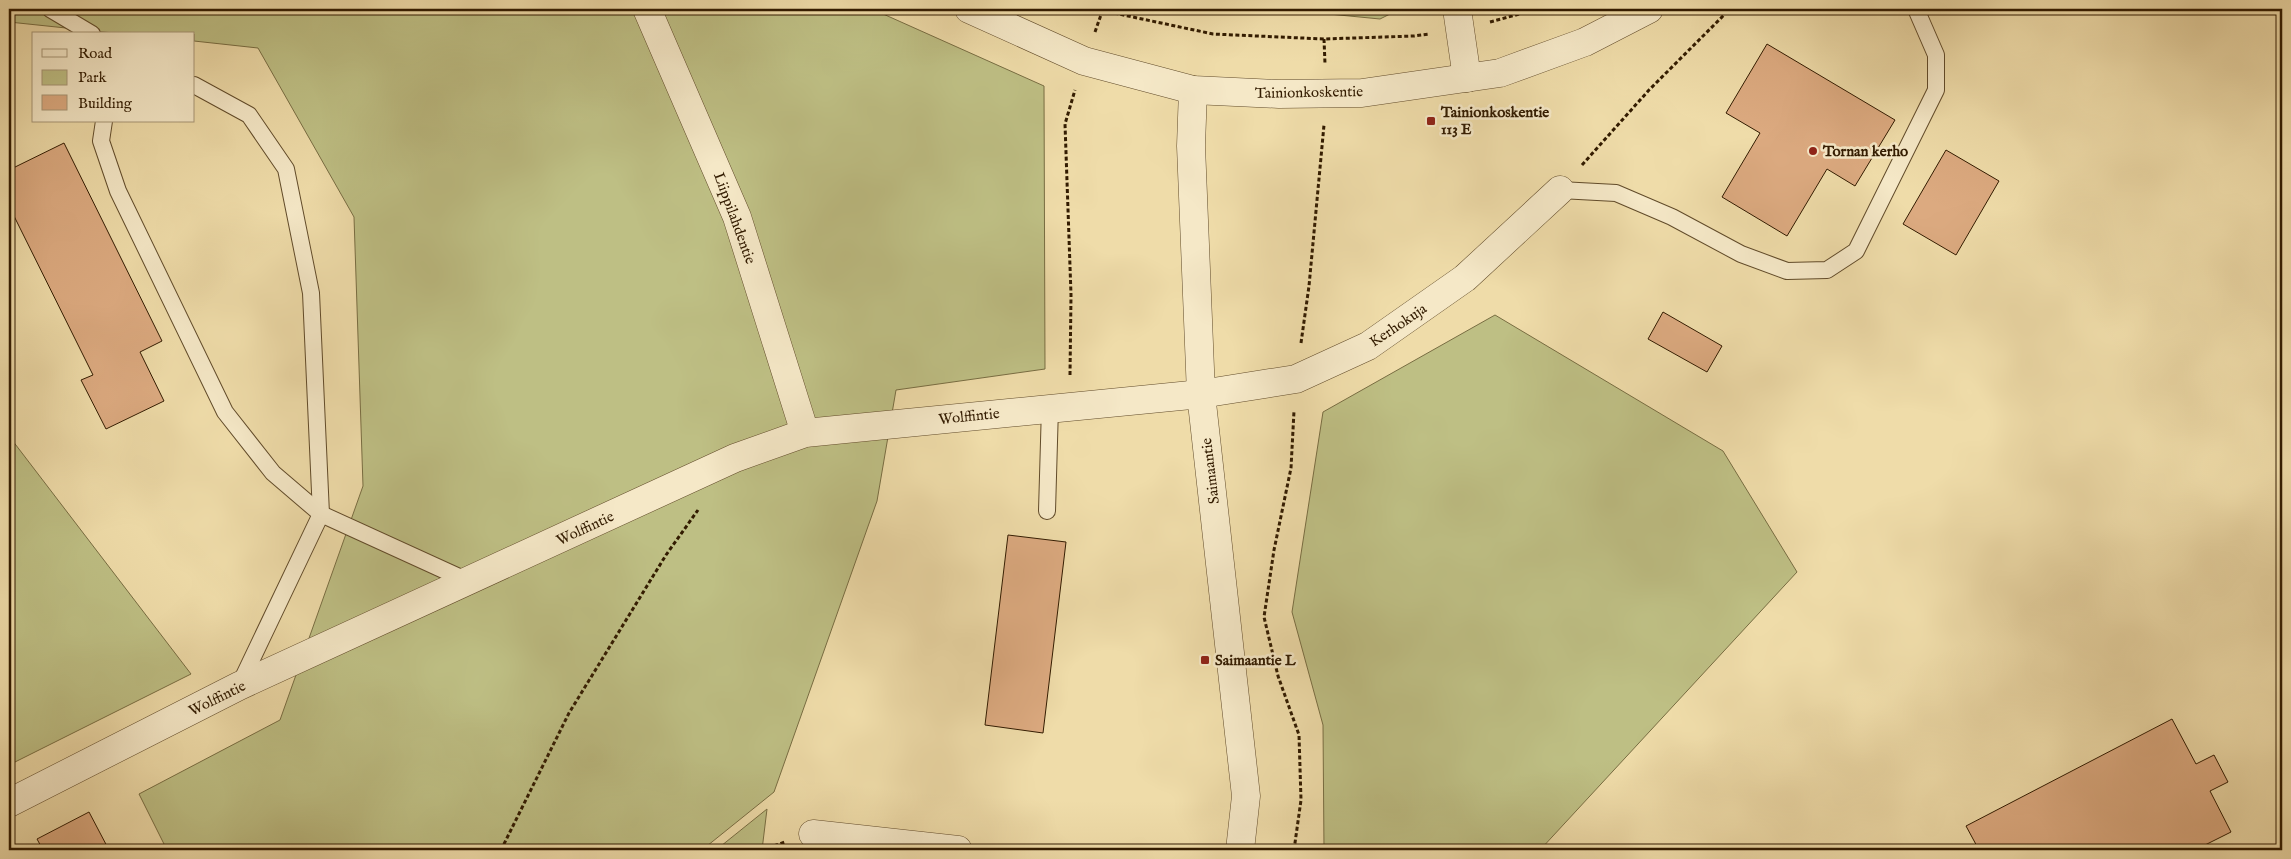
<svg xmlns="http://www.w3.org/2000/svg" width="2291" height="859" font-family="'IM FELL English',serif">
  <style>
    .green { fill: #bebf84; stroke: #786d42 }
    .building { fill: #dcaa80; stroke: #321b00 }
    .lines { fill: none; stroke-linecap: round; stroke-linejoin: round }
    .service-casing { stroke: #614b2a; stroke-width: 18 }
    .minor-casing { stroke: #614b2a; stroke-width: 29 }
    .tertiary-casing { stroke: #614b2a; stroke-width: 29 }
    .path { stroke: #321b00; stroke-width: 3; stroke-dasharray: 4 2.5; stroke-linecap: butt }
    .service { stroke: #f5e8c7; stroke-width: 16 }
    .minor { stroke: #f5e8c7; stroke-width: 28 }
    .tertiary { stroke: #f5e8c7; stroke-width: 28 }
    .poi-dot { fill: #8f2418; stroke: #f5e8c7; stroke-width: 2 }
    .labels { text-anchor: middle; stroke-width: 5; stroke-linejoin: round; paint-order: stroke }
    .street-label { font-size: 15px; fill: #321b00; stroke: #f5e8c7 }
    .poi-label { font-size: 15px; font-weight: bold; fill: #321b00; stroke: #f5e8c7; text-anchor: start }
  </style>
  <rect width="100%" height="100%" fill="#efdca9"/>
  <filter id="stains"><feTurbulence type="fractalNoise" baseFrequency=".004" numOctaves="4"/><feColorMatrix values="0 0 0 0 .2 0 0 0 0 .09 0 0 0 0 .02 0 0 0 .5 -.17"/></filter>
  <radialGradient id="worn" r=".72"><stop offset=".6" stop-color="#630" stop-opacity="0"/><stop offset="1" stop-color="#630" stop-opacity=".3"/></radialGradient>
  <g class="green">
    <polygon points="9,9 872,9 1044,86 1045,369 896,390 877,501 774,792 702,850 167,850 139,794 280,720 363,486 354,217 258,48 194,41 194,34 123,34 9,22"/>
    <polygon points="1278,9 1400,9 1380,19"/>
    <polygon points="1495,315 1723,451 1797,572 1540,850 1324,850 1323,725 1292,612 1323,412"/>
    <polygon points="9,436 191,674 9,765"/>
    <polygon points="767,809 762,850 716,850"/>
  </g>
  <g class="building">
    <polygon points="1767,44 1895,120 1855,186 1827,169 1787,236 1722,197 1760,133 1726,113"/>
    <polygon points="64,143 162,341 140,352 164,401 106,429 81,380 93,375 9,206 9,170"/>
    <polygon points="1946,150 1999,181 1956,255 1903,224"/>
    <polygon points="1663,312 1722,346 1707,372 1648,339"/>
    <polygon points="1008,535 1066,542 1043,733 985,725"/>
    <polygon points="2172,719 2196,764 2214,755 2228,782 2210,791 2231,832 2195,850 1979,850 1966,826"/>
    <polygon points="89,812 109,850 43,850 37,839"/>
  </g>
  <g class="lines">
    <g class="service-casing">
      <g id="service">
        <polyline points="50,9 92,34"/>
        <polyline points="194,85 249,115 286,169 311,293 321,514 239,686"/>
        <polyline points="104,121 101,141 118,191 225,412 273,473 321,514 470,582"/>
        <polyline points="1560,190 1616,193 1672,217 1741,254 1787,271 1827,270 1856,251 1936,90 1936,55 1916,9"/>
        <polyline points="1047,511 1050,407"/>
      </g>
    </g>
    <g class="minor-casing">
      <g id="minor">
        <polyline points="647,9 737,217 805,433"/>
        <polyline points="1457,9 1467,78"/>
        <polyline points="9,803 239,686 735,458 805,433 1201,394 1296,379 1368,346 1465,278 1560,190"/>
        <polyline points="813,834 958,850"/>
      </g>
    </g>
    <g class="tertiary-casing">
      <g id="tertiary">
        <polyline points="969,9 1084,61 1193,90 1279,94 1362,93 1500,73 1585,42 1649,9"/>
        <polyline points="1193,90 1191,146 1201,394 1246,796 1240,850"/>
      </g>
    </g>
    <g class="path">
      <polyline points="1095,9 1213,34 1324,39 1414,36 1430,34"/>
      <polyline points="1490,22 1538,9"/>
      <polyline points="1095,32 1103,9"/>
      <polyline points="1324,39 1325,64"/>
      <polyline points="1582,165 1649,90 1730,9"/>
      <polyline points="1301,343 1309,286 1324,125"/>
      <polyline points="1070,375 1071,295 1065,124 1075,90"/>
      <polyline points="501,850 569,713 666,555 698,510"/>
      <polyline points="762,850 785,842"/>
      <polyline points="1294,850 1301,800 1299,735 1278,676 1264,617 1274,550 1291,468 1294,411"/>
    </g>
    <use href="#service" class="service"/>
    <use href="#minor" class="minor"/>
    <use href="#tertiary" class="tertiary"/>
  </g>
  <g class="poi-dot">
    <rect x="1426" y="116" width="10" height="10" rx="2.5"/>
    <circle cx="1813" cy="151" r="5"/>
    <rect x="1200" y="655" width="10" height="10" rx="2.5"/>
  </g>
  <g class="labels">
    <g class="street-label">
      <text transform="translate(1309 92) rotate(-1)" y="5">Tainionkoskentie</text>
      <text transform="translate(735 218) rotate(70)" y="5">Liippilahdentie</text>
      <text transform="translate(1398 325) rotate(-34)" y="5">Kerhokuja</text>
      <text transform="translate(969 416) rotate(-6)" y="5">Wolffintie</text>
      <text transform="translate(1210 471) rotate(-97)" y="5">Saimaantie</text>
      <text transform="translate(585 528) rotate(-25)" y="5">Wolffintie</text>
      <text transform="translate(217 698) rotate(-26)" y="5">Wolffintie</text>
    </g>
    <g class="poi-label">
      <text x="1441" y="117">Tainionkoskentie<tspan x="1441" dy="17">113 E</tspan></text>
      <text x="1823" y="156">Tornan kerho</text>
      <text x="1215" y="665">Saimaantie L</text>
    </g>
  </g>
  <rect width="2291" height="859" fill="none" stroke="#efdca9" stroke-width="30"/>
  <rect x="10" y="10" width="2271" height="839" fill="none" stroke="#321b00" stroke-width="2.5"/>
  <rect x="15" y="15" width="2261" height="829" fill="none" stroke="#321b00"/>
  <rect x="32" y="32" width="162" height="90" fill="#f5e8c7" stroke="#a79677"/>
  <rect x="42" y="49" width="25" height="8" fill="#f5e8c7" stroke="#a79677"/>
  <text x="78" y="58" font-size="15" fill="#321b00">Road</text>
  <rect x="42" y="70" width="25" height="15" fill="#bebf84" stroke="#a79677"/>
  <text x="78" y="82" font-size="15" fill="#321b00">Park</text>
  <rect x="42" y="95" width="25" height="15" fill="#dcaa80" stroke="#a79677"/>
  <text x="78" y="108" font-size="15" fill="#321b00">Building</text>
  <rect width="100%" height="100%" filter="url(#stains)"/>
  <rect width="100%" height="100%" fill="url(#worn)"/>
</svg>
